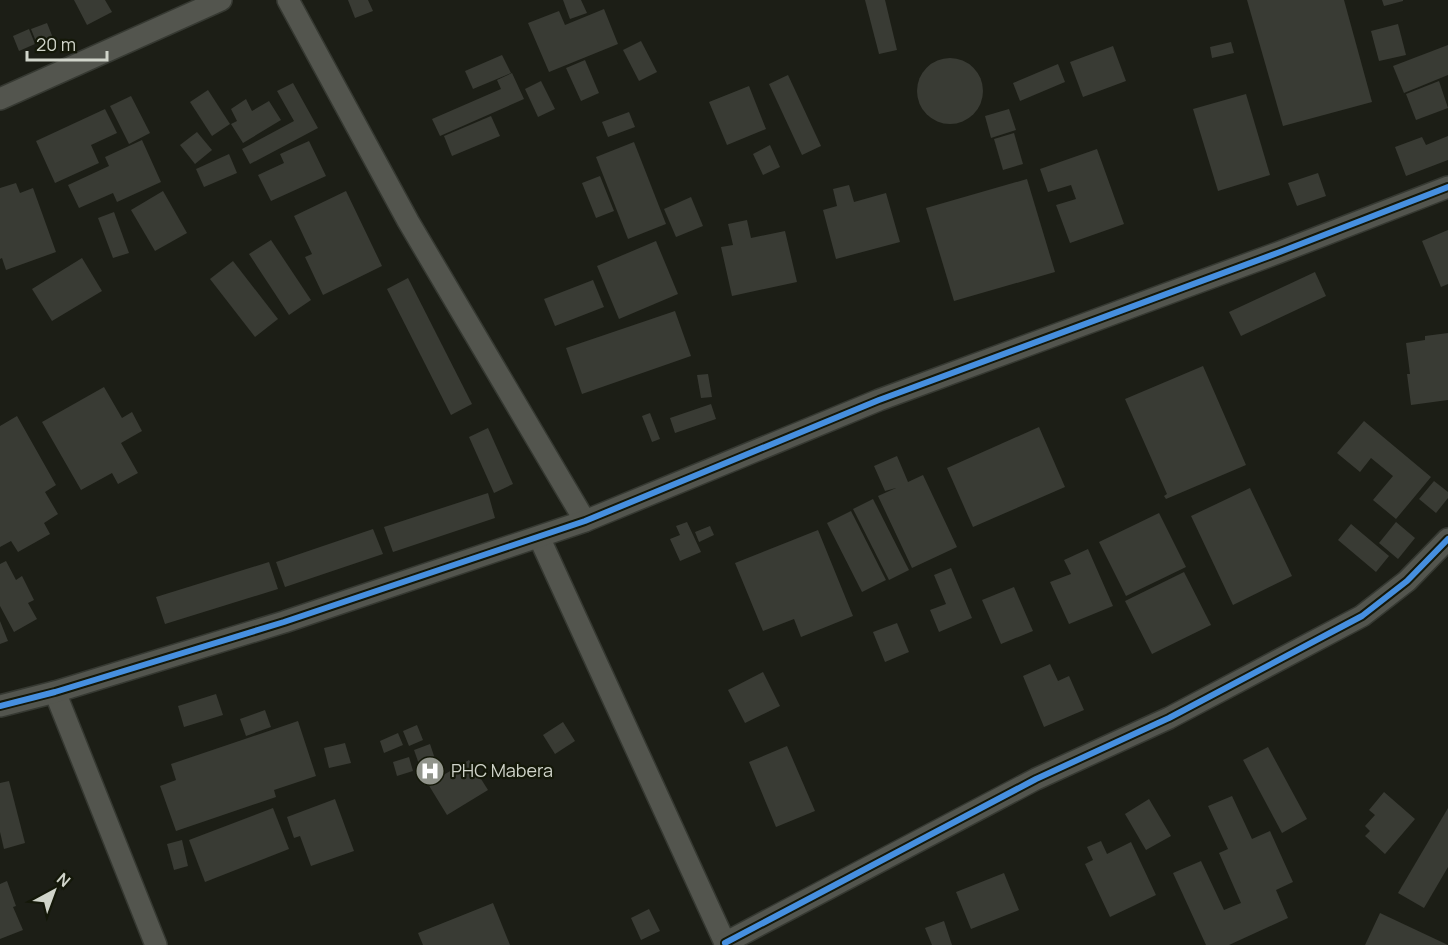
<svg xmlns="http://www.w3.org/2000/svg" width="1448" height="945" font-family="Manrope,sans-serif">
  <style>
    .building { fill: #393b34 }
    .lines { fill: none; stroke-linecap: round; stroke-linejoin: round }
    .street-casing { stroke: #363932; stroke-width: 24 }
    .street { stroke: #53554e; stroke-width: 21 }
    .cycleway-casing { stroke: #141809; stroke-width: 10 }
    .cycleway { stroke: #468fdf; stroke-width: 6 }
    .labels { text-anchor: middle; stroke-width: 4.5; stroke-linejoin: round; paint-order: stroke }
    .poi-label { font-size: 18px; fill: #d0d4ca; stroke: #141809; text-anchor: start }
  </style>
  <rect width="100%" height="100%" fill="#1c1e16"/>
  <g class="building">
    <polygon points="74,0 105,0 112,12 87,25"/>
    <polygon points="348,0 368,0 373,11 355,18"/>
    <polygon points="563,0 581,0 587,13 570,19"/>
    <polygon points="865,0 885,0 897,50 879,54"/>
    <polygon points="1247,0 1344,0 1372,102 1283,126"/>
    <polygon points="1382,0 1403,0 1403,1 1384,6"/>
    <polygon points="604,9 618,44 549,72 528,23 559,11 565,25"/>
    <polygon points="47,23 53,38 37,44 31,29"/>
    <polygon points="1398,24 1406,55 1379,61 1371,31"/>
    <polygon points="29,29 35,44 19,51 13,36"/>
    <polygon points="641,41 657,72 639,81 623,50"/>
    <polygon points="1231,42 1234,53 1212,58 1210,47"/>
    <polygon points="1448,45 1448,75 1404,93 1393,66"/>
    <polygon points="1113,46 1126,81 1083,97 1070,62"/>
    <polygon points="502,55 511,73 473,89 465,71"/>
    <circle cx="950" cy="91" r="33"/>
    <polygon points="585,60 599,93 581,101 566,68"/>
    <polygon points="1058,64 1065,82 1020,101 1013,83"/>
    <polygon points="512,73 524,99 440,136 432,119 501,89 497,80"/>
    <polygon points="788,75 821,146 802,155 769,84"/>
    <polygon points="541,81 555,109 538,117 525,89"/>
    <polygon points="1439,81 1448,108 1416,120 1406,94"/>
    <polygon points="293,83 318,128 250,164 242,149 294,121 277,91"/>
    <polygon points="749,86 766,129 727,145 709,102"/>
    <polygon points="208,90 230,124 212,136 190,102"/>
    <polygon points="1246,94 1270,175 1218,191 1193,109"/>
    <polygon points="131,96 150,133 129,144 110,106"/>
    <polygon points="246,99 252,111 269,101 281,120 243,143 231,124 237,121 231,109"/>
    <polygon points="105,109 117,133 91,145 99,163 55,183 36,141"/>
    <polygon points="1009,109 1016,130 991,138 985,116"/>
    <polygon points="629,112 635,127 608,137 602,122"/>
    <polygon points="491,116 500,136 452,156 444,136"/>
    <polygon points="197,132 212,150 195,164 180,145"/>
    <polygon points="1014,133 1023,164 1003,170 994,139"/>
    <polygon points="1448,136 1448,160 1406,176 1395,147 1422,137 1426,145"/>
    <polygon points="142,140 161,182 117,202 113,193 79,208 68,185 109,166 105,157"/>
    <polygon points="309,141 326,176 271,201 258,175 284,163 280,154"/>
    <polygon points="634,142 666,224 628,239 596,157"/>
    <polygon points="770,145 780,167 763,175 753,154"/>
    <polygon points="1097,149 1124,224 1070,243 1056,205 1076,199 1071,185 1048,192 1040,169"/>
    <polygon points="229,154 237,173 204,187 196,169"/>
    <polygon points="1318,173 1326,196 1297,206 1288,183"/>
    <polygon points="600,176 614,211 596,218 582,183"/>
    <polygon points="1027,179 1055,272 954,301 926,208"/>
    <polygon points="16,183 20,193 33,188 56,252 6,270 2,258 0,259 0,188"/>
    <polygon points="849,185 854,202 886,193 900,242 836,259 823,210 837,206 833,189"/>
    <polygon points="163,191 187,233 155,251 131,210"/>
    <polygon points="346,191 382,266 323,295 305,257 312,254 294,216"/>
    <polygon points="691,197 703,226 676,237 664,209"/>
    <polygon points="114,212 129,253 113,258 98,218"/>
    <polygon points="747,220 751,238 785,231 797,282 732,296 721,247 733,245 728,224"/>
    <polygon points="1448,230 1448,284 1441,287 1422,241"/>
    <polygon points="271,240 311,300 289,315 249,254"/>
    <polygon points="656,241 678,294 619,319 597,266"/>
    <polygon points="82,258 102,291 52,321 32,289"/>
    <polygon points="233,261 278,319 255,337 210,279"/>
    <polygon points="1315,272 1326,296 1241,336 1229,312"/>
    <polygon points="408,278 472,404 451,415 387,289"/>
    <polygon points="593,280 604,307 555,326 544,299"/>
    <polygon points="675,311 691,356 582,394 566,348"/>
    <polygon points="1448,333 1448,400 1411,405 1407,374 1410,374 1406,343 1425,340 1425,336"/>
    <polygon points="1203,366 1246,465 1166,499 1164,496 1167,494 1125,399"/>
    <polygon points="708,374 712,397 701,398 697,375"/>
    <polygon points="104,387 122,418 132,412 142,431 121,443 138,473 118,484 112,473 81,490 42,422"/>
    <polygon points="711,404 716,419 675,433 670,418"/>
    <polygon points="650,413 660,439 652,442 642,416"/>
    <polygon points="17,416 56,485 45,492 58,514 44,523 50,534 18,552 11,541 0,547 0,426"/>
    <polygon points="1364,421 1431,477 1396,519 1373,500 1393,476 1371,458 1360,472 1337,453"/>
    <polygon points="1039,427 1065,487 973,527 947,468"/>
    <polygon points="488,428 513,484 494,493 469,437"/>
    <polygon points="897,456 908,482 923,475 957,547 912,568 878,496 896,488 885,491 874,466"/>
    <polygon points="1434,481 1448,492 1448,498 1436,513 1419,499"/>
    <polygon points="1250,488 1292,576 1233,605 1191,516"/>
    <polygon points="488,493 495,518 393,552 384,527"/>
    <polygon points="873,499 909,570 889,580 853,509"/>
    <polygon points="851,511 886,580 862,592 827,523"/>
    <polygon points="1159,513 1186,567 1126,596 1099,542"/>
    <polygon points="687,522 701,552 680,561 670,539 680,535 676,526"/>
    <polygon points="1396,522 1415,538 1398,559 1379,543"/>
    <polygon points="1351,524 1389,556 1376,572 1338,540"/>
    <polygon points="710,526 714,535 699,542 695,532"/>
    <polygon points="373,529 383,554 285,587 276,562"/>
    <polygon points="818,530 853,616 801,637 794,619 763,631 735,563"/>
    <polygon points="1088,549 1113,606 1069,624 1050,582 1071,574 1064,560"/>
    <polygon points="6,561 16,580 22,576 34,600 28,603 37,619 14,632 0,606 0,564"/>
    <polygon points="269,562 278,589 165,624 156,597"/>
    <polygon points="951,568 972,618 939,632 930,610 946,604 934,575"/>
    <polygon points="1184,572 1211,625 1152,654 1125,601"/>
    <polygon points="1014,587 1033,631 1001,644 982,600"/>
    <polygon points="0,621 8,641 0,644"/>
    <polygon points="897,623 909,652 885,662 873,632"/>
    <polygon points="1050,664 1058,681 1069,676 1084,710 1044,727 1023,676"/>
    <polygon points="763,672 780,706 745,723 728,690"/>
    <polygon points="216,694 223,715 184,727 178,706"/>
    <polygon points="265,710 271,727 246,736 240,719"/>
    <polygon points="298,721 316,776 274,790 276,797 176,831 160,786 176,780 171,764"/>
    <polygon points="563,722 575,741 555,754 543,735"/>
    <polygon points="417,725 423,740 409,746 403,731"/>
    <polygon points="398,733 403,745 384,753 380,741"/>
    <polygon points="345,743 351,763 329,768 324,748"/>
    <polygon points="430,744 436,762 420,767 414,750"/>
    <polygon points="787,746 815,811 776,827 749,762"/>
    <polygon points="1268,747 1307,819 1282,833 1243,760"/>
    <polygon points="409,757 413,771 397,776 393,762"/>
    <polygon points="469,760 488,790 447,815 428,784"/>
    <polygon points="9,781 25,843 4,849 0,832 0,783"/>
    <polygon points="1384,792 1415,819 1385,854 1365,836 1370,831 1365,826 1375,815 1369,810"/>
    <polygon points="1232,796 1252,839 1270,831 1293,882 1276,890 1288,918 1229,945 1206,945 1173,873 1201,861 1224,910 1241,903 1219,853 1228,849 1208,806"/>
    <polygon points="335,799 354,851 311,866 300,836 294,838 287,817"/>
    <polygon points="1149,799 1171,836 1146,850 1125,814"/>
    <polygon points="273,808 289,849 205,882 189,840"/>
    <polygon points="1448,808 1448,867 1424,908 1398,893"/>
    <polygon points="182,840 188,866 174,870 167,844"/>
    <polygon points="1101,841 1107,854 1131,842 1156,895 1110,917 1085,864 1093,860 1087,847"/>
    <polygon points="1004,873 1019,910 971,929 956,892"/>
    <polygon points="7,881 16,906 13,907 23,930 0,939 0,884"/>
    <polygon points="493,903 510,945 423,945 418,933"/>
    <polygon points="649,909 660,931 641,940 631,918"/>
    <polygon points="1380,913 1448,945 1365,945"/>
    <polygon points="944,921 952,945 932,945 925,928"/>
  </g>
  <g class="lines">
    <g class="street-casing">
      <g id="street">
        <polyline points="288,0 408,221 585,521"/>
        <polyline points="0,99 221,0"/>
        <polyline points="539,537 726,945"/>
        <polyline points="55,692 156,945"/>
        <polyline points="0,706 55,692 284,622 585,521 879,400 1280,252 1448,187"/>
        <polyline points="725,943 1036,779 1169,718 1362,616 1407,581 1448,539"/>
      </g>
    </g>
    <use href="#street" class="street"/>
    <g class="cycleway-casing">
      <g id="cycleway">
        <polyline points="0,706 55,692 284,622 585,521 879,400 1280,252 1448,187"/>
        <polyline points="725,943 1036,779 1169,718 1362,616 1407,581 1448,539"/>
      </g>
    </g>
    <use href="#cycleway" class="cycleway"/>
  </g>
  <defs>
    <g id="hospital-disc" transform="scale(1.5)"><circle r="9.5" fill="#91948b" stroke="#141809"/><path d="M-5-5h3v3.5h4V-5h3V5h-3V1.5h-4V5h-3Z" fill="#fff"/></g>
  </defs>
  <g fill-rule="evenodd">
    <use href="#hospital-disc" x="430" y="771"/>
  </g>
  <g class="labels">
    <g class="poi-label">
      <text x="451" y="777">PHC Mabera</text>
    </g>
  </g>
  <g transform="translate(54 891) rotate(41)" stroke="#141809" stroke-width="4.5" paint-order="stroke">
  <path d="M0-4.5L10 22L0 15L-10 22Z" fill="#d0d4ca"/>
  <text y="-9" font-size="16" font-weight="bold" text-anchor="middle" fill="#d0d4ca">N</text>
  </g>
  <path d="M27 51v9h80v-9" fill="none" stroke="#d0d4ca" stroke-width="3"/>
  <text x="36" y="51" font-size="18" fill="#d0d4ca" stroke="#141809" stroke-width="4.5" paint-order="stroke">20 m</text>
</svg>
